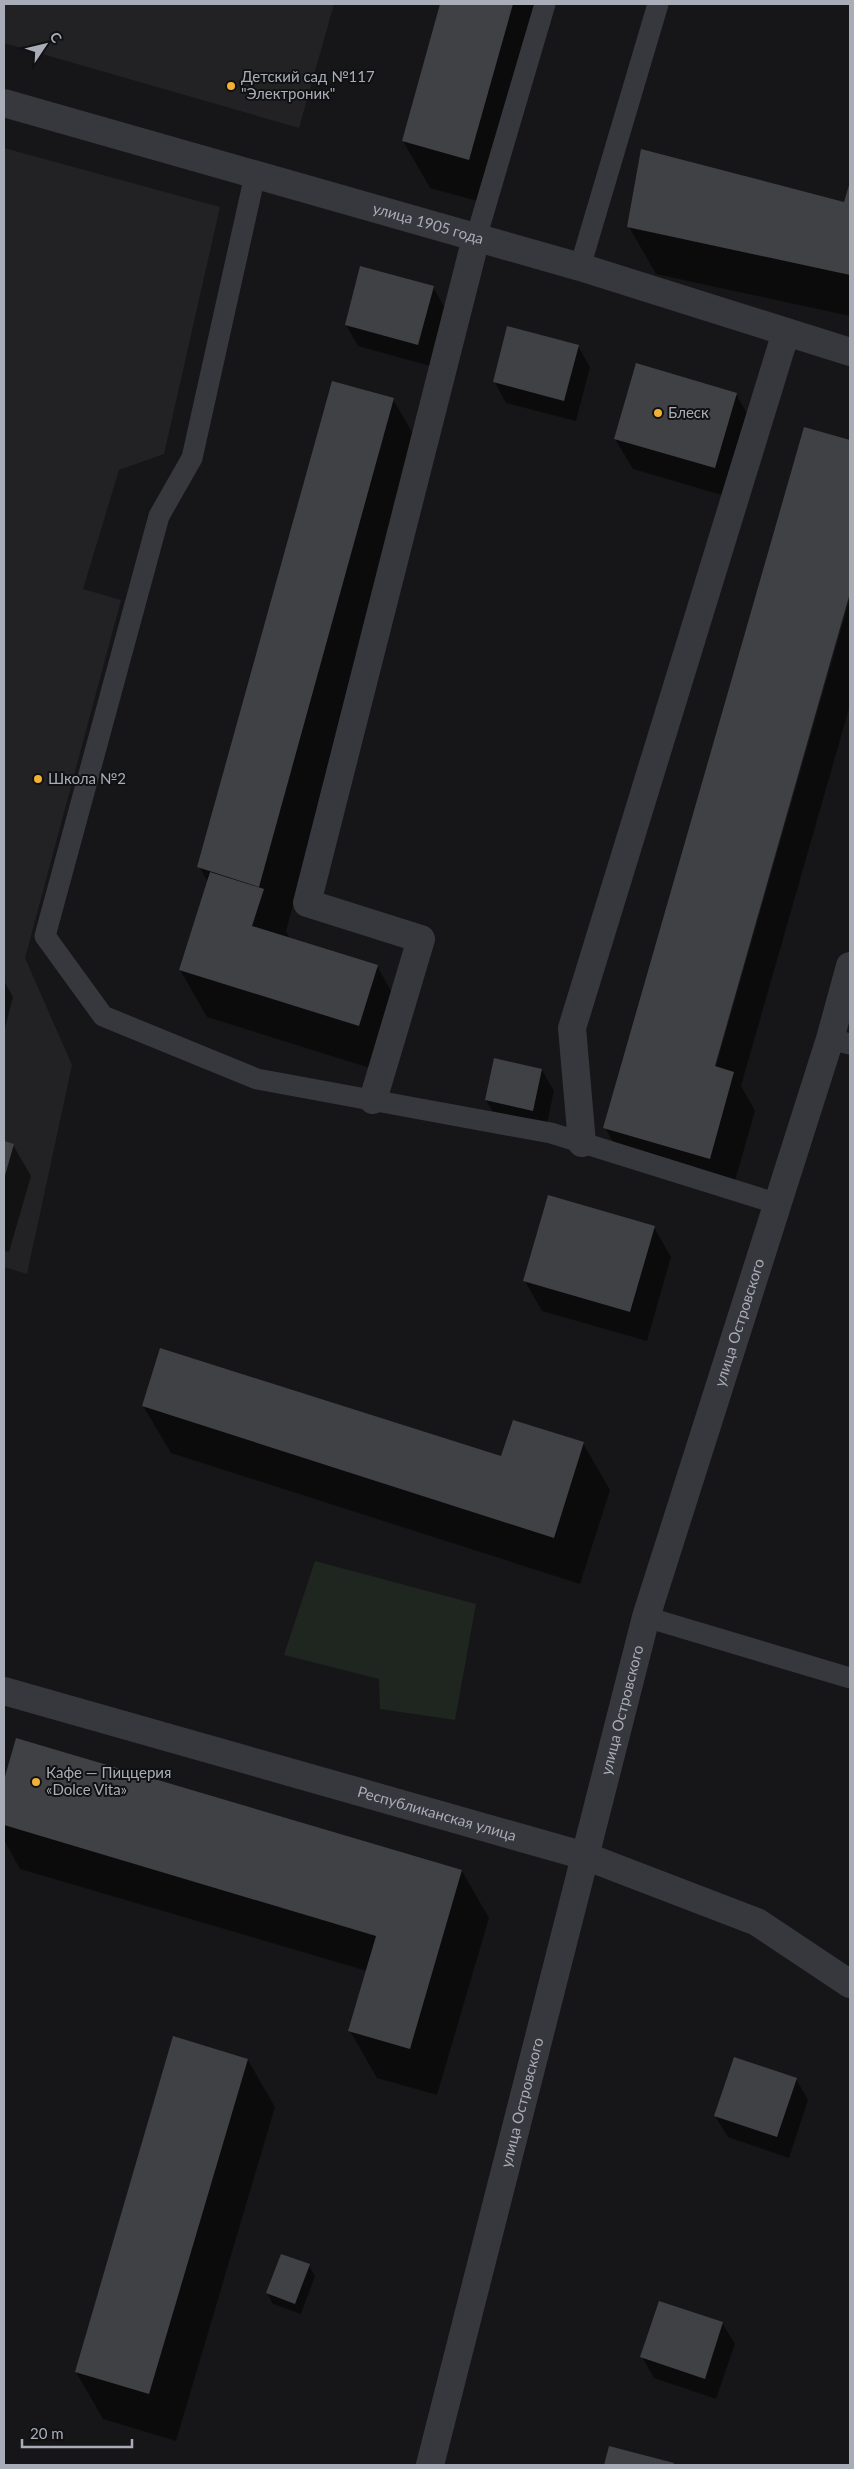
<svg xmlns="http://www.w3.org/2000/svg" width="854" height="2469" font-family="Lato,sans-serif">
  <style>
    .built { fill: #222225 }
    .green { fill: #1e261f }
    .shadow { fill: #0007 }
    .building { fill: #404145 }
    .lines { fill: none; stroke-linecap: round; stroke-linejoin: round }
    .lane { stroke: #37383d; stroke-width: 21 }
    .street { stroke: #37383d; stroke-width: 28 }
    .poi-dot { fill: #f2b134; stroke: #111113; stroke-width: 2 }
    .labels { text-anchor: middle; stroke-width: 4; stroke-linejoin: round; paint-order: stroke }
    .poi-label { font-size: 15px; fill: #a8adb8; stroke: #111113; text-anchor: start }
    .street-label { font-size: 15px; fill: #a8adb8; stroke: #111113 }
  </style>
  <rect width="100%" height="100%" fill="#161618"/>
  <g class="built">
    <polygon points="4,4 334,4 299,128 4,43"/>
    <polygon points="4,148 220,207 164,454 119,470 83,589 121,600 25,958 72,1065 27,1274 4,1267"/>
  </g>
  <polygon class="green" points="315,1561 476,1604 455,1720 380,1709 379,1679 284,1655"/>
  <g class="shadow">
    <polygon points="441,4 553,4 496,206 430,188 403,141"/>
    <polygon points="850,184 850,316 656,274 629,227 845,204"/>
    <polygon points="433,287 445,308 430,366 358,346 346,325"/>
    <polygon points="578,346 590,367 576,421 506,403 494,381"/>
    <polygon points="736,394 753,424 732,498 633,469 615,439"/>
    <polygon points="393,399 420,446 286,931 290,939 377,966 404,1014 386,1073 207,1017 180,970 208,882 199,866"/>
    <polygon points="805,428 850,441 850,589 712,1072 714,1073 850,598 850,705 741,1086 755,1111 731,1195 626,1165 605,1128"/>
    <polygon points="4,981 13,997 4,1032"/>
    <polygon points="542,1070 554,1091 545,1132 498,1121 486,1100"/>
    <polygon points="4,1143 13,1145 31,1176 9,1252 4,1251"/>
    <polygon points="654,1227 671,1257 647,1341 542,1311 525,1281"/>
    <polygon points="143,1406 502,1458 583,1443 610,1490 580,1584 171,1453"/>
    <polygon points="17,1739 462,1871 489,1918 437,2095 377,2078 350,2031 367,1971 20,1869 4,1840 4,1785"/>
    <polygon points="248,2060 275,2107 176,2441 103,2419 76,2372"/>
    <polygon points="796,2079 808,2100 789,2158 728,2137 715,2116"/>
    <polygon points="309,2266 315,2276 301,2314 273,2304 267,2293"/>
    <polygon points="722,2323 735,2344 716,2399 654,2378 642,2357"/>
    <polygon points="610,2448 673,2464 674,2465 605,2465"/>
  </g>
  <g class="building">
    <polygon points="440,4 513,4 469,160 402,141"/>
    <polygon points="641,149 844,202 850,182 850,275 627,227"/>
    <polygon points="360,266 434,286 418,345 345,325"/>
    <polygon points="507,326 579,345 564,401 493,382"/>
    <polygon points="636,363 737,393 715,468 614,439"/>
    <polygon points="332,381 394,398 259,887 197,867"/>
    <polygon points="804,427 850,440 850,593 715,1066 734,1072 710,1159 603,1128"/>
    <polygon points="210,872 264,889 252,926 378,965 359,1026 179,970"/>
    <polygon points="494,1058 542,1069 533,1111 485,1100"/>
    <polygon points="4,1141 14,1144 4,1179"/>
    <polygon points="548,1195 655,1226 630,1312 523,1281"/>
    <polygon points="160,1348 501,1456 513,1420 584,1442 554,1538 142,1406"/>
    <polygon points="16,1738 462,1870 410,2049 348,2031 376,1936 4,1825 4,1780"/>
    <polygon points="173,2036 248,2059 149,2394 75,2372"/>
    <polygon points="734,2057 797,2078 777,2137 714,2116"/>
    <polygon points="281,2254 310,2264 295,2304 266,2293"/>
    <polygon points="659,2301 723,2322 705,2379 640,2357"/>
    <polygon points="609,2446 674,2463 673,2465 604,2465"/>
  </g>
  <g class="lines">
    <g class="lane">
      <polyline points="255,175 192,458 159,516 45,936 103,1016 257,1079 551,1133 778,1204"/>
      <polyline points="476,238 545,4"/>
      <polyline points="580,267 658,4"/>
      <polyline points="830,1039 850,1044"/>
      <polyline points="646,1617 850,1678"/>
    </g>
    <g class="street">
      <path id="s1" d="M4,103L580,267L850,352"/>
      <polyline points="373,1100 421,939 307,903 476,238"/>
      <polyline points="582,1143 572,1028 786,332"/>
      <path id="s2" d="M4,1691L585,1856L757,1922L850,1984"/>
      <path id="s3" d="M430,2465L646,1617L830,1039L850,966"/>
    </g>
  </g>
  <g class="poi-dot">
    <circle cx="231" cy="86" r="5"/>
    <circle cx="658" cy="413" r="5"/>
    <circle cx="38" cy="779" r="5"/>
    <circle cx="36" cy="1782" r="5"/>
  </g>
  <g class="labels">
    <g class="poi-label">
      <text x="241" y="82">Детский сад №117<tspan x="241" dy="17">"Электроник"</tspan></text>
      <text x="668" y="418">Блеск</text>
      <text x="48" y="784">Школа №2</text>
      <text x="46" y="1778">Кафе — Пиццерия<tspan x="46" dy="17">«Dolce Vita»</tspan></text>
    </g>
    <g class="street-label">
      <text dy="5" stroke="none"><textPath href="#s1" startOffset="441">улица 1905 года</textPath></text>
      <text dy="5" stroke="none"><textPath href="#s3" startOffset="1184">улица Островского</textPath></text>
      <text dy="5" stroke="none"><textPath href="#s3" startOffset="779">улица Островского</textPath></text>
      <text dy="5" stroke="none"><textPath href="#s2" startOffset="450">Республиканская улица</textPath></text>
      <text dy="5" stroke="none"><textPath href="#s3" startOffset="374">улица Островского</textPath></text>
    </g>
  </g>
  <rect width="854" height="2469" fill="none" stroke="#a8adb8" stroke-width="10"/>
  <g transform="translate(45 45) rotate(55)" stroke="#111113" stroke-width="4" paint-order="stroke">
  <path d="M0-4L9 19L0 12L-9 19Z" fill="#a8adb8"/>
  <text y="-8" font-size="14" font-weight="bold" text-anchor="middle" fill="#a8adb8">С</text>
  </g>
  <path d="M22 2439v8h110v-8" fill="none" stroke="#a8adb8" stroke-width="2.5"/>
  <text x="30" y="2439" font-size="15" fill="#a8adb8" stroke="#111113" stroke-width="4" paint-order="stroke">20 m</text>
</svg>
